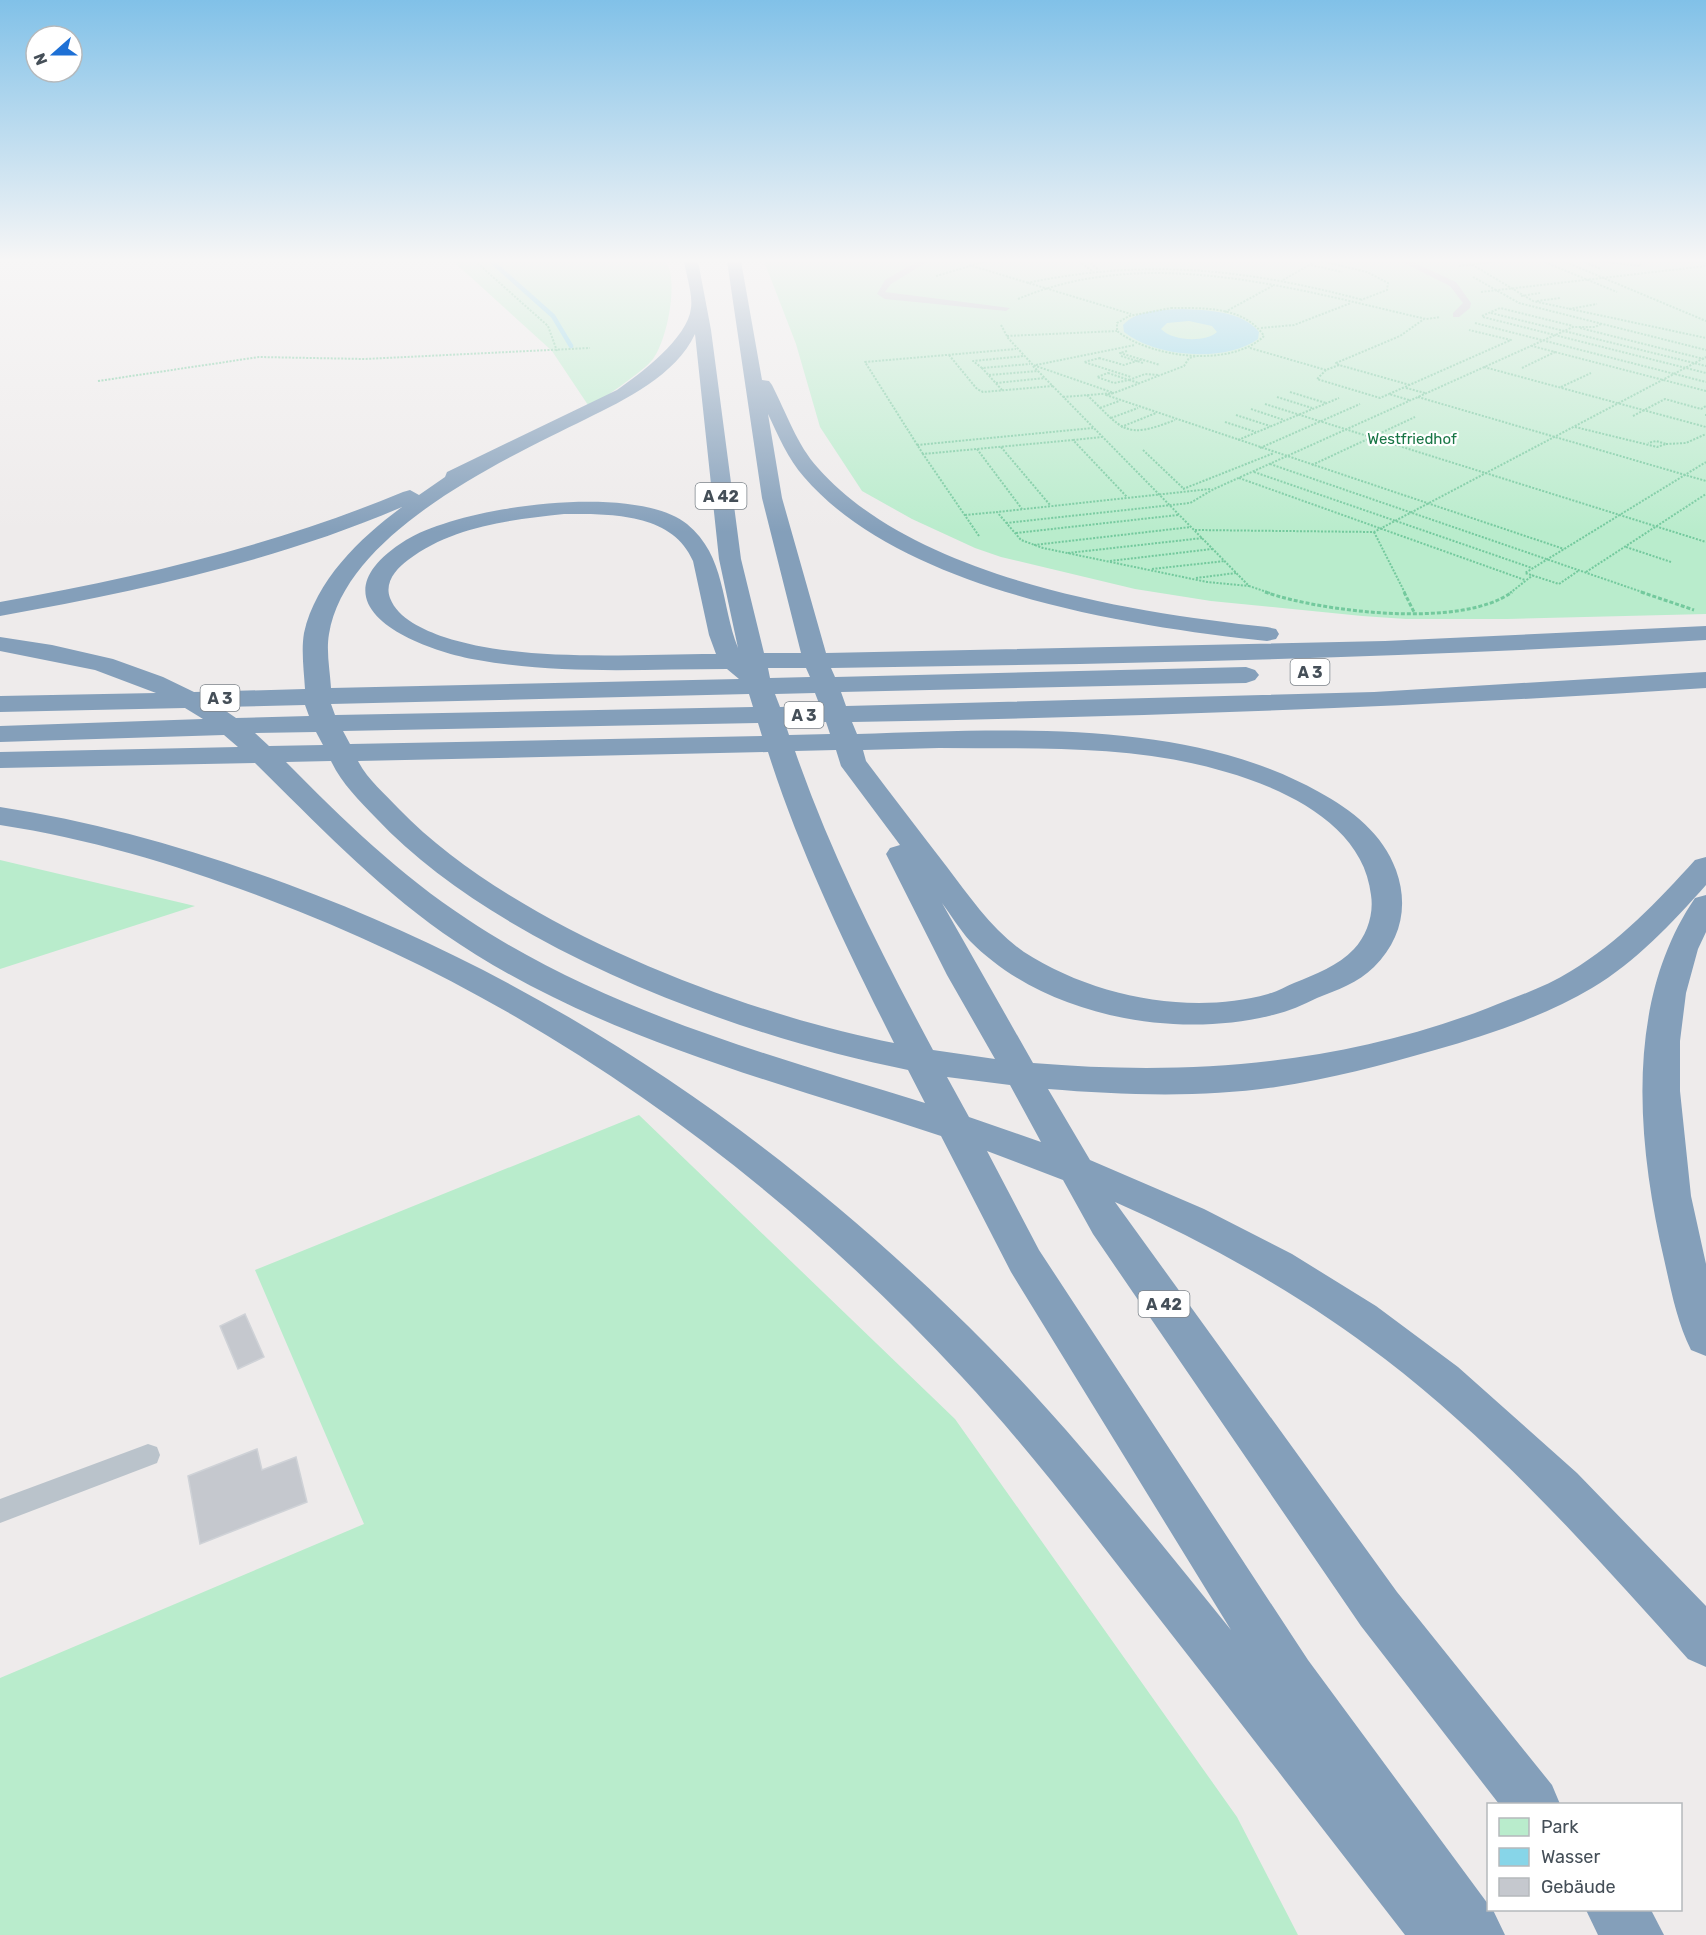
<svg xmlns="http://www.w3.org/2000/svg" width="1706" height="1935" font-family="Rubik,sans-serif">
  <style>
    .green { fill: #b9eccc }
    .water { fill: #87d5e8; fill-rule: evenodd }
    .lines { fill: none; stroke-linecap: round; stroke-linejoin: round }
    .stream { stroke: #87d5e8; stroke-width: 4.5 }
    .building { fill: #c5c8ce; stroke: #cfd2d7; stroke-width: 1.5 }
    .path-far1 { stroke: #73c99d; stroke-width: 2; stroke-dasharray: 2 1.5; stroke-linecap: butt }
    .path { stroke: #73c99d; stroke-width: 3; stroke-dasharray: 4 2; stroke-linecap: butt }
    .lane { fill: #bac3cb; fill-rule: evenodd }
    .highway { fill: #849fba; fill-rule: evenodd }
    .labels { text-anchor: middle; stroke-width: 4.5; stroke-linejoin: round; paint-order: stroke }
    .far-park-label { font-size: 15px; fill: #197646; stroke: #fff }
    .shield { fill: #fff; stroke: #7d848a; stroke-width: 1.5 }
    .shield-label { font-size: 16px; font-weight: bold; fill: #454f58 }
  </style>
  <rect width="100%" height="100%" fill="#eeebeb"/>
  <g class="green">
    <path d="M453,261H666C679,282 667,340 653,359C643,372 604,397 590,408L552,351Z"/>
    <polygon points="764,261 1706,261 1706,614 1507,619 1406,619 1362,616 1211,601 1135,589 1001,557 975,548 912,519 862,491 820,427 796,344"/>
    <polygon points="0,860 195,906 0,969"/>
    <polygon points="639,1115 955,1419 1237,1817 1298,1935 0,1935 0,1678 364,1524 255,1270"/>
  </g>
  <path class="water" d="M1182,309C1207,310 1243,311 1259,332L1258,339C1224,363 1156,357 1124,332L1123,325C1138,309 1162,310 1182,309ZM1189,321L1212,326L1217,332C1205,343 1172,341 1161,329L1167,323Z"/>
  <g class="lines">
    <polyline class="stream" points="491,261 553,316 571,346"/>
  </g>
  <g class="building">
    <polygon points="245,1314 264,1357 238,1369 220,1326"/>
    <polygon points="257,1449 262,1470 296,1457 307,1502 200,1544 188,1476"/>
  </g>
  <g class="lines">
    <g class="path-far1">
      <polyline points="475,261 548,326 557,351"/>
      <polyline points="1079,261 1092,271"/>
      <polyline points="1088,261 1099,270"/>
      <polyline points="1321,261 1367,272 1388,283 1387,290 1361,300"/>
      <polyline points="1466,261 1533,301 1706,338"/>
      <polyline points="1542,261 1617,292"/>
      <polyline points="1563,261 1706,321"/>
      <polyline points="1582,261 1601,269"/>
      <polyline points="1599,261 1640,266 1642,261"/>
      <polyline points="1702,261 1706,264"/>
      <polyline points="969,265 1131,314"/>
      <polyline points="1311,265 1342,272"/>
      <polyline points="1459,266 1500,261"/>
      <polyline points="936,276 987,261"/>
      <polyline points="1473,277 1519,303 1706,350"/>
      <polyline points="1283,280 1316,261"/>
      <path d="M1027,283C1146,258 1247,269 1363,300"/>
      <polyline points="1481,292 1706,266"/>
      <polyline points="1521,296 1540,293"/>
      <path d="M1018,299C1148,244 1295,289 1426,319L1440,317"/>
      <polyline points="1537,301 1560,298"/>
      <path d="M1171,308C1203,308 1244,306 1264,336C1231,368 1151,358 1117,331V323L1129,316Z"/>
      <polyline points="1569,309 1597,304"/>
      <polyline points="1225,312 1274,285"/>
      <polyline points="1491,313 1706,366"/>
      <polyline points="1482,316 1500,308 1573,326"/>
      <polyline points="1483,317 1706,373"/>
      <polyline points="1475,323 1706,382"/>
      <polyline points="1001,325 1008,338 1033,365 1114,393"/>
      <polyline points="1261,328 1294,325 1351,303"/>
      <polyline points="1580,328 1704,359"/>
      <polyline points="1007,336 1117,331"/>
      <polyline points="1250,348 1326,370 1339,365 1410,385"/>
      <polyline points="1127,351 1120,353 1160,365"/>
      <polyline points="1555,352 1706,391"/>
      <polyline points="949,355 977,389 983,392 1053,386"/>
      <polyline points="1121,356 1143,363"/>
      <polyline points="1099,358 1124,365 1143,359"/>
      <polyline points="1100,358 1084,362 1131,377"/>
      <polyline points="1036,365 1135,345"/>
      <polyline points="1339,365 1336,363 1400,336 1424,319"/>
      <polyline points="1033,366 1249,586 1270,593"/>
      <polyline points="1484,367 1706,427"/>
      <polyline points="982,368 973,361 1024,356"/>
      <polyline points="1522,368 1555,352 1532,346"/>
      <polyline points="1326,370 1317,379 1380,398 1389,394"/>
      <polygon points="1108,373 1129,380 1114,383 1097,377"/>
      <polyline points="989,375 1038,371"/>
      <polyline points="1129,380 1139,383"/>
      <polyline points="1129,380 1145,374 1158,375"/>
      <polyline points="98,381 259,357 365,359 590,348"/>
      <polyline points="996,383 1045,378"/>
      <polyline points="1561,387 1591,373"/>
      <polyline points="1406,388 1425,393"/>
      <polyline points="1002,390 982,368 1030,364"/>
      <polyline points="1290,392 1326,403"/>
      <polyline points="1113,393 1106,395 1564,549"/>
      <path d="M1087,395C1124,430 1124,440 1175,420"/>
      <polyline points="1063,397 1114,393 1184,366 1189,358 1196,356"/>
      <polyline points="1277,397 1312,408"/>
      <polyline points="1418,397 1706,481"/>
      <polyline points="1409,400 1389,394 1511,340 1469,330"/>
      <polyline points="1265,404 1706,542"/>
      <polyline points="1100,408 1119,401"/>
      <polyline points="1251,409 1284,420"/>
      <polyline points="1706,414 1706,416"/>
      <polyline points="1236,415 1270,426"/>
      <polyline points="1633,416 1665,399 1701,409 1706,406"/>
      <polyline points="1111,418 1138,408"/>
      <polyline points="1225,422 1256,432"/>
      <polyline points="1121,427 1156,413"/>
      <polyline points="1575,427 1657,447 1666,444 1656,441 1648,443"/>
      <polyline points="1073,440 1102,437"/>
      <polyline points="1238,440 1339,398"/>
      <polyline points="1666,444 1686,443 1706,434"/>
      <polyline points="917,445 1093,428"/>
      <polyline points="1001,447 1050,505"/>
      <polyline points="1260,448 1360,404"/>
      <polyline points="977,449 1022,509"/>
      <polyline points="1143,450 1184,489"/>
      <polyline points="923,454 865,362 1016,349"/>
      <polyline points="1270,464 1645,593"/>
      <polyline points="1312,465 1415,417"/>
      <polyline points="1254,472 1532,568"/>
      <polyline points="1239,478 1525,580"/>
      <polyline points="1183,489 1274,453"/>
      <polyline points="1210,489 997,512 1021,540 1043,548 1207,582 1249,586"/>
      <polyline points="965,515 997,512"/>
      <polyline points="1006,523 1190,503 1214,489 1573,327 1595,327 1601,324"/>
      <polyline points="1195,530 1374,532 1706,357"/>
      <polyline points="1374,532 1405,593"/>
      <polyline points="1016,533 1178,515"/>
      <polyline points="979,536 923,454 1073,440 1127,497"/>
      <polyline points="1034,545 1191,527"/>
      <polyline points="1626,547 1671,562"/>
      <polyline points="1068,553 1203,538"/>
      <polyline points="1110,561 1212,549"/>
      <polyline points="1152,569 1225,561"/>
      <polyline points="1578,571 1559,584 1525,573 1706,462"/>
      <polyline points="1586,572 1706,494"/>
      <polyline points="1196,578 1236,573"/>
      <polyline points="1510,593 1533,575"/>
    </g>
    <g class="path">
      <path d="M1265,592C1322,612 1462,629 1512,592"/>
      <polyline points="1404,592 1414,612"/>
      <polyline points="1641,592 1694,610"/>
    </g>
    <g class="lane">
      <polygon points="918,261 928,261 891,284 885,292 1010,308 1006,311 885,299 877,294 885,280"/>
      <polygon points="1400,261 1411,261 1456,282 1471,303 1470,308 1459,317 1453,317 1453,313 1463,303 1450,286"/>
      <polygon points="148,1444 157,1447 160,1455 157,1463 0,1523 0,1499"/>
    </g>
    <g class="highway">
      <path d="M684,261H698L711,330L741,559L764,653H801L762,498L727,261H741L762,380L769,381L772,385C786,412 797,445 818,468C915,578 1128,612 1267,627L1276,629L1279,634L1276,639L1267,641C1125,626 901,590 804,477C788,459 778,435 768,414L782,498L826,653L1385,641L1706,626V640C1415,658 1123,664 831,668L835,677L1246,667L1255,670L1259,675L1255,680L1246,683L841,692L846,706L1374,692L1706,672V688C1422,707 1137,717 852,722L857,734C1006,730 1185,717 1319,792C1352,810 1383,834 1396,870C1409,906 1401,940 1374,967C1358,983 1337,990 1317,998C1303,1005 1289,1011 1273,1015C1174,1040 1044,1016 970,941C960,930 951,915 942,903L1033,1063C1190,1076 1339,1065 1488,1008C1515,997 1546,987 1571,971C1619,942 1658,901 1695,860L1706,857V885C1672,923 1636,962 1592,988C1545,1016 1488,1035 1435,1050C1383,1065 1329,1079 1276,1087C1202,1098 1122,1095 1048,1089L1090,1160L1204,1209L1292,1254L1376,1306L1458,1367L1577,1473L1706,1606V1667L1688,1659C1594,1554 1498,1446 1385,1359C1303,1296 1210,1244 1115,1202L1397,1592L1552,1785L1560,1804H1499L1361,1626L1093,1234L1063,1180L987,1151L1039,1250L1308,1660L1488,1904V1910H1493L1505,1935H1405C1318,1823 1231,1710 1144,1599C1085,1523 1027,1447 962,1377C768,1168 534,999 267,899C180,866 92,839 0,825V807C98,822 194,850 287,884C556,983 787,1143 988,1346C1075,1434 1153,1534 1231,1630L1011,1272L941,1136C772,1080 591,1036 443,933C373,883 316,823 255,763L0,768V752L238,747L224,735L0,742V726L203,719L185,708L0,712V696L156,693L95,670L0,651V637L52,645L113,659L163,677L194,692L305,689C304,672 301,650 304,633C316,580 360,538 402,507C274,562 137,591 0,616V602C139,577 273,546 403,492L410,490L419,495L445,477L447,472L617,390C640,374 688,338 691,308C693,294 686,275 684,261ZM695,334L719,559L738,648C721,605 726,556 687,524C635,482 461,506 406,540C306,603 414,649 478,660C560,675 645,669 727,669L739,679L331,688C330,671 326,651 329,634C346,532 503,460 586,419C625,400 676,375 695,334ZM564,514C608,514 672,512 693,561L709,635L716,654C632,654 523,663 444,637C424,630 398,619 390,598C384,582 397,568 408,560C453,526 510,520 564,514ZM768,668H806L810,677L770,678ZM815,693L820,706L780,707L775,694ZM749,694L753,707L335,715L331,704ZM305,705L309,716L236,718L220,707ZM826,722L830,734L789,735L785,723ZM758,723L762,736L350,744L343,731ZM316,732L323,745L269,746L255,733ZM939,748C1034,749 1134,744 1226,772C1286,789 1364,826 1371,895C1374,914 1367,935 1354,949C1338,966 1316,974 1294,983C1286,986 1277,992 1268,994C1189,1016 1092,996 1024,952C992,930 970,897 947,867C920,832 893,797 866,761L863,750ZM836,750L841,766L900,845L890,848L886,854L947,975L995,1059L933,1050C881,953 831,855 795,751ZM768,752C800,853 847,949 894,1043C737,1012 511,925 399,809C384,793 368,780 358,761ZM331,761C342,784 359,800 376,818C497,947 736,1036 908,1070L925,1103C769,1055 605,1011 467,919C400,875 343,820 286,762ZM947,1077L1010,1085L1041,1142L969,1117Z"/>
      <path d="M1706,895V932L1698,949L1686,993L1680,1041V1091L1691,1196L1706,1264V1356L1691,1350C1677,1322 1671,1290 1664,1259C1637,1142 1624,1002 1695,898Z"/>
      <polygon points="1586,1910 1651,1910 1664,1935 1598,1935"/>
    </g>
  </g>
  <linearGradient id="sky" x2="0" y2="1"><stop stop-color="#81c1e8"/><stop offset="0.49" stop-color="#f7f6f6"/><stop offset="1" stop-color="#f7f6f6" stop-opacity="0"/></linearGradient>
  <rect width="1706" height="532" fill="url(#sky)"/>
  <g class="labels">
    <g class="far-park-label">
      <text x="1412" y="444">Westfriedhof</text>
    </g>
    <g class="shield">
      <rect x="695.5" y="483" width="51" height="26" rx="4.5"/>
      <rect x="1290.5" y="659" width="39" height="26" rx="4.5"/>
      <rect x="200.5" y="685" width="39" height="26" rx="4.5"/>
      <rect x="784.5" y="702" width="39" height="26" rx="4.5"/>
      <rect x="1138.5" y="1291" width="51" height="26" rx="4.5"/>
    </g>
    <g class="shield-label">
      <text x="721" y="502">A 42</text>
      <text x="1310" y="678">A 3</text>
      <text x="220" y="704">A 3</text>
      <text x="804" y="721">A 3</text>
      <text x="1164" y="1310">A 42</text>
    </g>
  </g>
  <rect x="1487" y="1803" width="195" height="108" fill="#ffffff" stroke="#b5b9bc" stroke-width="1.5"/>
  <rect x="1499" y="1818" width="30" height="18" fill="#b9eccc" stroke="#b5b9bc" stroke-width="1.5"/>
  <text x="1541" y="1833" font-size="18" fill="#454f58">Park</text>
  <rect x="1499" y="1848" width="30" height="18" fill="#87d5e8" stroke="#b5b9bc" stroke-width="1.5"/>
  <text x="1541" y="1863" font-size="18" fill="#454f58">Wasser</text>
  <rect x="1499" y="1878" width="30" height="18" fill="#c5c8ce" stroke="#b5b9bc" stroke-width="1.5"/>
  <text x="1541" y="1893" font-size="18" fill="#454f58">Gebäude</text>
  <g transform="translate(54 54) rotate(249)"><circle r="28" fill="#ffffff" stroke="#b5b9bc" stroke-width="1.5"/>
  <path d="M0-4.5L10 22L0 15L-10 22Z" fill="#1e70d5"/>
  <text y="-9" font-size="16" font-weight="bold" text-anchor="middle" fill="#454f58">N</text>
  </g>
</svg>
